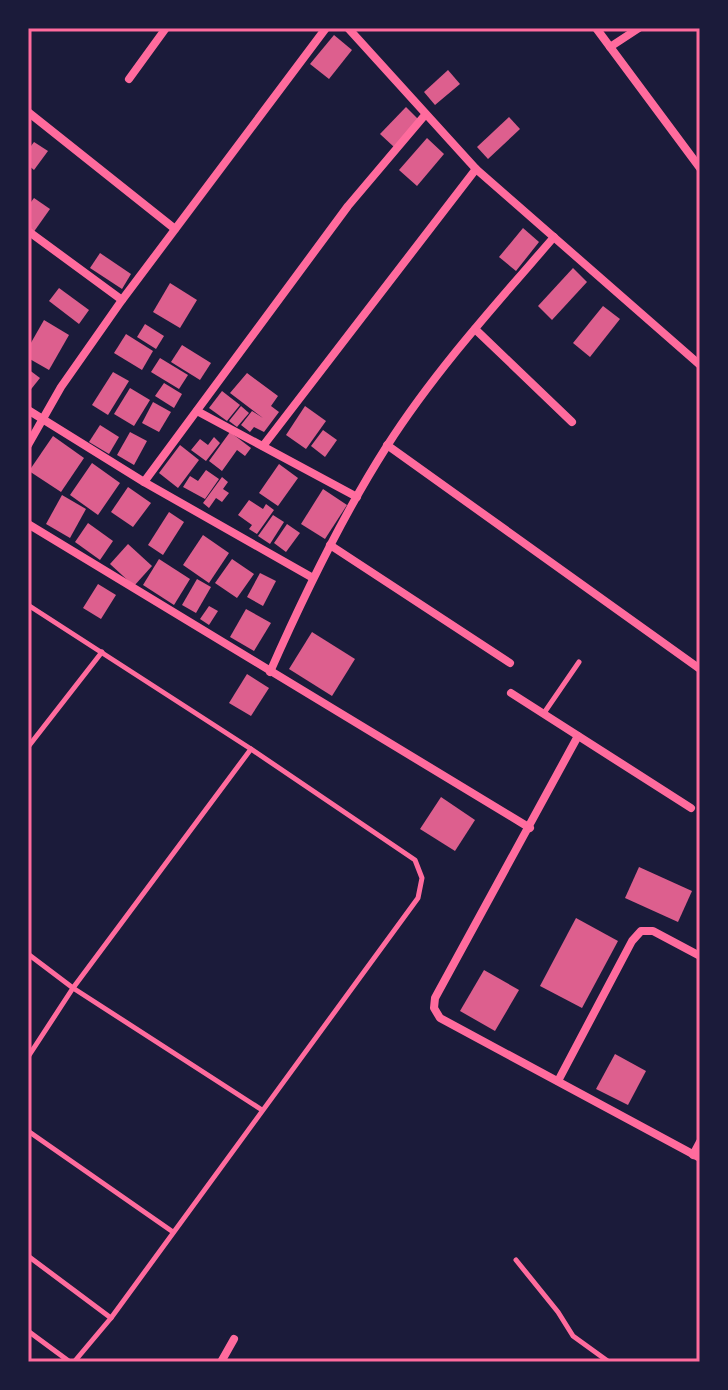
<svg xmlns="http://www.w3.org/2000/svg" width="728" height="1390" font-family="'DejaVu Sans',sans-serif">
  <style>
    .building { fill: #dd5f8e }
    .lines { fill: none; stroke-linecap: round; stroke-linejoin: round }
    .service { stroke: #ff6b9d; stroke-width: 5 }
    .minor { stroke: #ff6b9d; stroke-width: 8 }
    .neatline { fill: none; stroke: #ff6b9d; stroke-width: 3 }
  </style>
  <rect width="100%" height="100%" fill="#1b1b3a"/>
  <g class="building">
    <polygon points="334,35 352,50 329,79 310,64"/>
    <polygon points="448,70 460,84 435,105 424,92"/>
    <polygon points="406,107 419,120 394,147 380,134"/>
    <polygon points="509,117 520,129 488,159 477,147"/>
    <polygon points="427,138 444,154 417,186 399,170"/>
    <polygon points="34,142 48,151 34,170 28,165 28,150"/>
    <polygon points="34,198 50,209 33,233 28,230 28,206"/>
    <polygon points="523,228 539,242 516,271 499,257"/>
    <polygon points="100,253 131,274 122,289 90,268"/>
    <polygon points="573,268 587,282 552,320 538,306"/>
    <polygon points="170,283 197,300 180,328 153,312"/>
    <polygon points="59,288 89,310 79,324 49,301"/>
    <polygon points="603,306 620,319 590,357 573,343"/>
    <polygon points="44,320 69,335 49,370 28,358 28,348"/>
    <polygon points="145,324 164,336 156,349 137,337"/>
    <polygon points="126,334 153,351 142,370 114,353"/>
    <polygon points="182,345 211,363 200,380 171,362"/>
    <polygon points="160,358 188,375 179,389 151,372"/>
    <polygon points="28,369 40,378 28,393"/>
    <polygon points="113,372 129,381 108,415 92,405"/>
    <polygon points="247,373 278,396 271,406 279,412 264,432 254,427 250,432 241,425 252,411 263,418 230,393"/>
    <polygon points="164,383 182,394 174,408 155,396"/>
    <polygon points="130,388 150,400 134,426 114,414"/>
    <polygon points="222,391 240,405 227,421 209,408"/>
    <polygon points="153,402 171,412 159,432 142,423"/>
    <polygon points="241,406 249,413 237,427 229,421"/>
    <polygon points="305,406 326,421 306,449 286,435"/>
    <polygon points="100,425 119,437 109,454 89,442"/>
    <polygon points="323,430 337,440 325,457 311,446"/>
    <polygon points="130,432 147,441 134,465 117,455"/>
    <polygon points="230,432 251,448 245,456 237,450 222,471 209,461"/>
    <polygon points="53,436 84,458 61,492 29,471"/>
    <polygon points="214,437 220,443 206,461 191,450 200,439 208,445"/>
    <polygon points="180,445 199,460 178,488 159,473"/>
    <polygon points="92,463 120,483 98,515 70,495"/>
    <polygon points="279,464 298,478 278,506 259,493"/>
    <polygon points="206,470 219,479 205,499 183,487 190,476 198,481"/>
    <polygon points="222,477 228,482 223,489 229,493 222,502 216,498 209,508 203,503"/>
    <polygon points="128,487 151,503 133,527 111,512"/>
    <polygon points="323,489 347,505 325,539 301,524"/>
    <polygon points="62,495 86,509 70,538 46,524"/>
    <polygon points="249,500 263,509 266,504 274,510 257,534 249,529 252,525 238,515"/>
    <polygon points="169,512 184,522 163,555 148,545"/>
    <polygon points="273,515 284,522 270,544 258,536"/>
    <polygon points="88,523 113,541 100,560 75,542"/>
    <polygon points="287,524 300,533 286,552 274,543"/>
    <polygon points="203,535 229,553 209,583 183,565"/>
    <polygon points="128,544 152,566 134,586 110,564"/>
    <polygon points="159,559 190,579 174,605 143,585"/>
    <polygon points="232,559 254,574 237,598 215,583"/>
    <polygon points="260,573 276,581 263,606 247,597"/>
    <polygon points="197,579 211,587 196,613 182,605"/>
    <polygon points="98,584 116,595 101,619 83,608"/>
    <polygon points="209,606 218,611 209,625 200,619"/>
    <polygon points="246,609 271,623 254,651 230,637"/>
    <polygon points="312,632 355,659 332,696 289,669"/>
    <polygon points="247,674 269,688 251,716 229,703"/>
    <polygon points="441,797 475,820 455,851 420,829"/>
    <polygon points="639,867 692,891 678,922 625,898"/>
    <polygon points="576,918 618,941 582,1008 540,986"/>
    <polygon points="484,970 519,990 495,1031 460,1011"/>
    <polygon points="615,1054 646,1071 628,1105 596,1089"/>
  </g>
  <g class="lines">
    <g class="service">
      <polyline points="28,605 251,749 415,860 422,878 418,898 111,1318 74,1362"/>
      <polyline points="544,713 579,662"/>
      <polyline points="28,747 102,652"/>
      <polyline points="28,954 73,988 262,1110"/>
      <polyline points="28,1057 73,988 251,749"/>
      <polyline points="28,1131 173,1232"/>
      <polyline points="28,1256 111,1318"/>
      <polyline points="516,1260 558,1312 573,1336 609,1362"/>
      <polyline points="28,1331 70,1362"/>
    </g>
    <g class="minor">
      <polyline points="348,28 476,169 700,365"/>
      <polyline points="596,28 700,168"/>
      <polyline points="610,47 639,28"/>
      <polyline points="129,79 166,28"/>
      <polyline points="28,112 175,229"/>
      <polyline points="28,231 122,300"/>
      <polyline points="475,329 572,422"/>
      <polyline points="28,410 144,482 313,578"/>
      <polyline points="197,411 357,497"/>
      <polyline points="28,445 61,387 122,300 326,28"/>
      <polyline points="387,445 700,669"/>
      <polyline points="263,446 476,169"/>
      <polyline points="144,482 348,206 425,115"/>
      <polyline points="28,524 530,828"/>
      <polyline points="330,545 510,663"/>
      <path d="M270,672C304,595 341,518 387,446C435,371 496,304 554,237"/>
      <polyline points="511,693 691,808"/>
      <polyline points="578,736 435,998 434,1008 440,1018 700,1158"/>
      <polyline points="558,1081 632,941 641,931 653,931 700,956"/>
      <polyline points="693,1155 700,1142"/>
      <polyline points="221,1362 234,1339"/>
    </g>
  </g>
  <rect width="728" height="1390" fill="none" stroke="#1b1b3a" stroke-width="60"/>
  <rect x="30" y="30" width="668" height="1330" class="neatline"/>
</svg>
